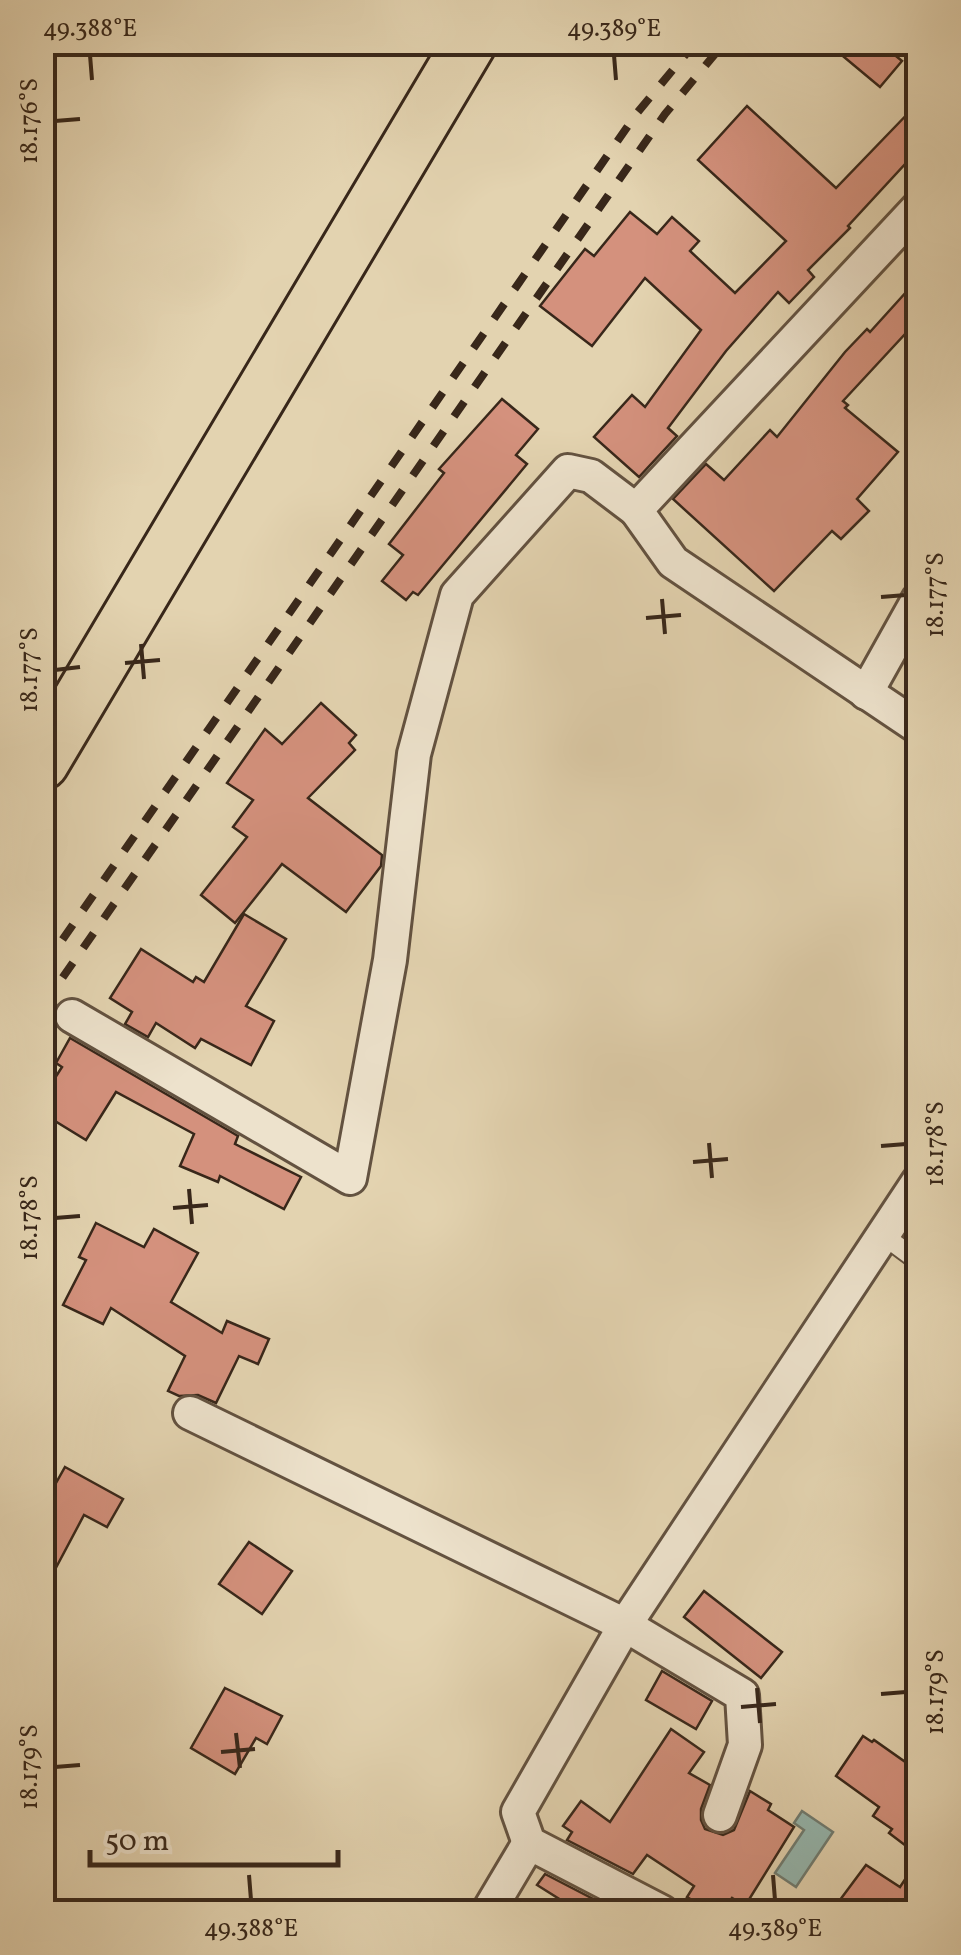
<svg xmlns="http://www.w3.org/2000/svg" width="961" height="1955" font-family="Vollkorn,serif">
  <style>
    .water { fill: #95b7af; stroke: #707d73; stroke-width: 2.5 }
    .building { fill: #d4917d; stroke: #38271a; stroke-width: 2.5 }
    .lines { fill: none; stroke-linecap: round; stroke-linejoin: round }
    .service-casing { stroke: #635240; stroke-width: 22 }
    .minor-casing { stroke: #635240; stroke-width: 38 }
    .primary-casing { stroke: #38271a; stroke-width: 58 }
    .service { stroke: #ede2cc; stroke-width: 18 }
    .minor { stroke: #ede2cc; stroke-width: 32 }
    .primary { stroke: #e3d3b0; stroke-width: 52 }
    .rail { stroke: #38271a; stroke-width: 8; stroke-dasharray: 18 18; stroke-linecap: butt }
    .ticks { fill: none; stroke: #38271a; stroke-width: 4 }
    .neatline { fill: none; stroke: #38271a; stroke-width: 4 }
    .ticks-label { font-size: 25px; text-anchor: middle; fill: #38271a }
  </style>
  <rect width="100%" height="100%" fill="#e3d3b0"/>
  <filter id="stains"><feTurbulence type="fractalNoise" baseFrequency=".002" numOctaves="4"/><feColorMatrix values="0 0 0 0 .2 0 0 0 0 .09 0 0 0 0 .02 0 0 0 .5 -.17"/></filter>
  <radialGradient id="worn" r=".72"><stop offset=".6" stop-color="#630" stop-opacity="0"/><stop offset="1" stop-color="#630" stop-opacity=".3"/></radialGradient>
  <polygon class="water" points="802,1811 833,1832 796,1887 775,1873 804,1830 794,1823"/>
  <g class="building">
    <polygon points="826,42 879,42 902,61 880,87"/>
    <polygon points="918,103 918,150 848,226 850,228 808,270 814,277 789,303 778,292 726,351 668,428 677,436 639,477 594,437 632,395 645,407 701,330 645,278 592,346 540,306 585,249 594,256 630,212 657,234 672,217 699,241 690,251 735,293 786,241 698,160 747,106 836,188"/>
    <polygon points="918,279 918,320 843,401 848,405 845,408 898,452 857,499 869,511 841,539 832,531 774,591 673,499 706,464 724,480 770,430 777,437 845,352 867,329 870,332"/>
    <polygon points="502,399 538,429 516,455 527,464 418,595 413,592 406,600 382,581 403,555 389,544 444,473 439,469"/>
    <polygon points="321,703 356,735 349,743 355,750 308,798 382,855 381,866 346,912 282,864 235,923 201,895 247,837 233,827 253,800 227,783 265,729 282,744"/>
    <polygon points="244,914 286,939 246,1006 274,1021 251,1065 201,1039 195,1048 156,1023 148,1037 125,1024 132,1012 110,998 141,949 193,982 196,977 204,982"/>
    <polygon points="70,1038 238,1136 235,1144 301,1177 284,1209 220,1176 218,1182 180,1166 194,1134 116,1092 86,1140 42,1113 42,1098 62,1067 56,1063"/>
    <polygon points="96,1223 144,1247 154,1229 198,1253 171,1302 222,1333 227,1321 269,1339 258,1364 239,1356 216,1403 198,1395 179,1396 168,1391 185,1356 111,1308 103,1324 63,1305 86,1260 79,1257"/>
    <polygon points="65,1467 123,1499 107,1527 84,1515 42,1594 42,1508"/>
    <polygon points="249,1542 292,1571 262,1614 219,1584"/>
    <polygon points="704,1591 782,1652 761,1678 684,1617"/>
    <polygon points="662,1671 712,1701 696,1729 646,1700"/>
    <polygon points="225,1688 282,1716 267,1744 256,1738 235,1774 191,1748"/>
    <polygon points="671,1729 704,1752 689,1773 710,1785 701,1809 701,1820 705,1829 723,1835 734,1830 750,1791 771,1804 768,1810 794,1827 745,1906 732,1898 722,1912 712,1912 687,1897 694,1886 647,1855 633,1874 567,1840 572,1832 563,1826 581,1801 610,1822"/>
    <polygon points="863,1736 872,1742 874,1740 918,1771 918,1855 889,1833 892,1829 873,1816 879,1807 836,1776"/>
    <polygon points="918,1860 918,1912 831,1912 866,1865 900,1887"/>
    <polygon points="545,1874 599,1902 593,1912 558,1912 564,1902 537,1885"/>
  </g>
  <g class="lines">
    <g class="service-casing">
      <polyline id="service" points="883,1235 918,1261"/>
    </g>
    <g class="minor-casing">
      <g id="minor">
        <polyline points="918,208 636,510 673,562 918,727"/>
        <polyline points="866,693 918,600"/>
        <polyline points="72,1016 350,1178 390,960 414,754 457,595 568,471 591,476 636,510"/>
        <polyline points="190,1413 625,1625 742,1695 745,1745 720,1815"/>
        <polyline points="488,1912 529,1843"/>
        <polyline points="662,1912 529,1843 518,1812 625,1625 918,1182"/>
      </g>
    </g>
    <g class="primary-casing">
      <polyline id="primary" points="42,763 470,42"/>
    </g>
    <use href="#service" class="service"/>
    <use href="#minor" class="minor"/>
    <use href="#primary" class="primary"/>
    <g class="rail">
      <polyline points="42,969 637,113 696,42"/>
      <polyline points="42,1007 665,114 725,42"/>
    </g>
  </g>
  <path class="ticks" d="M90,55L92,80M614,55L616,80M55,121L80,119M881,597L906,595M662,599L665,634M646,618L681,615M141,644L144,679M125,663L160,660M55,670L80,667M709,1143L712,1178M881,1146L906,1144M693,1162L728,1159M189,1189L192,1224M173,1208L208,1205M55,1218L80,1216M757,1688L760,1723M881,1694L906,1692M741,1707L776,1704M236,1733L240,1768M221,1752L255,1749M55,1767L80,1765M249,1875L251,1900M773,1875L775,1900"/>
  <rect width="961" height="1955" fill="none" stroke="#e3d3b0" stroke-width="110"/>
  <path d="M90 1850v15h248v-15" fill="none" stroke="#38271a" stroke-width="5"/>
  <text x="105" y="1850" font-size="30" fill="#38271a" stroke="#ede2cc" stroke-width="8" paint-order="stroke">50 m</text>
  <rect x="55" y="55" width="851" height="1845" class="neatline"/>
  <g class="ticks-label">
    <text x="90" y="36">49.388°E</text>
    <text x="614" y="36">49.389°E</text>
    <text transform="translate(28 121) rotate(-90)" y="9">18.176°S</text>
    <text transform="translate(934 595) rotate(-90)" y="9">18.177°S</text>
    <text transform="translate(28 670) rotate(-90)" y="9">18.177°S</text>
    <text transform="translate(934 1144) rotate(-90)" y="9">18.178°S</text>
    <text transform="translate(28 1218) rotate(-90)" y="9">18.178°S</text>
    <text transform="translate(934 1692) rotate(-90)" y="9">18.179°S</text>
    <text transform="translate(28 1767) rotate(-90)" y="9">18.179°S</text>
    <text x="251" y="1936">49.388°E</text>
    <text x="775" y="1936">49.389°E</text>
  </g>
  <rect width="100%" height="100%" filter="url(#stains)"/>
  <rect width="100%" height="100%" fill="url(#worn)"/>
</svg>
